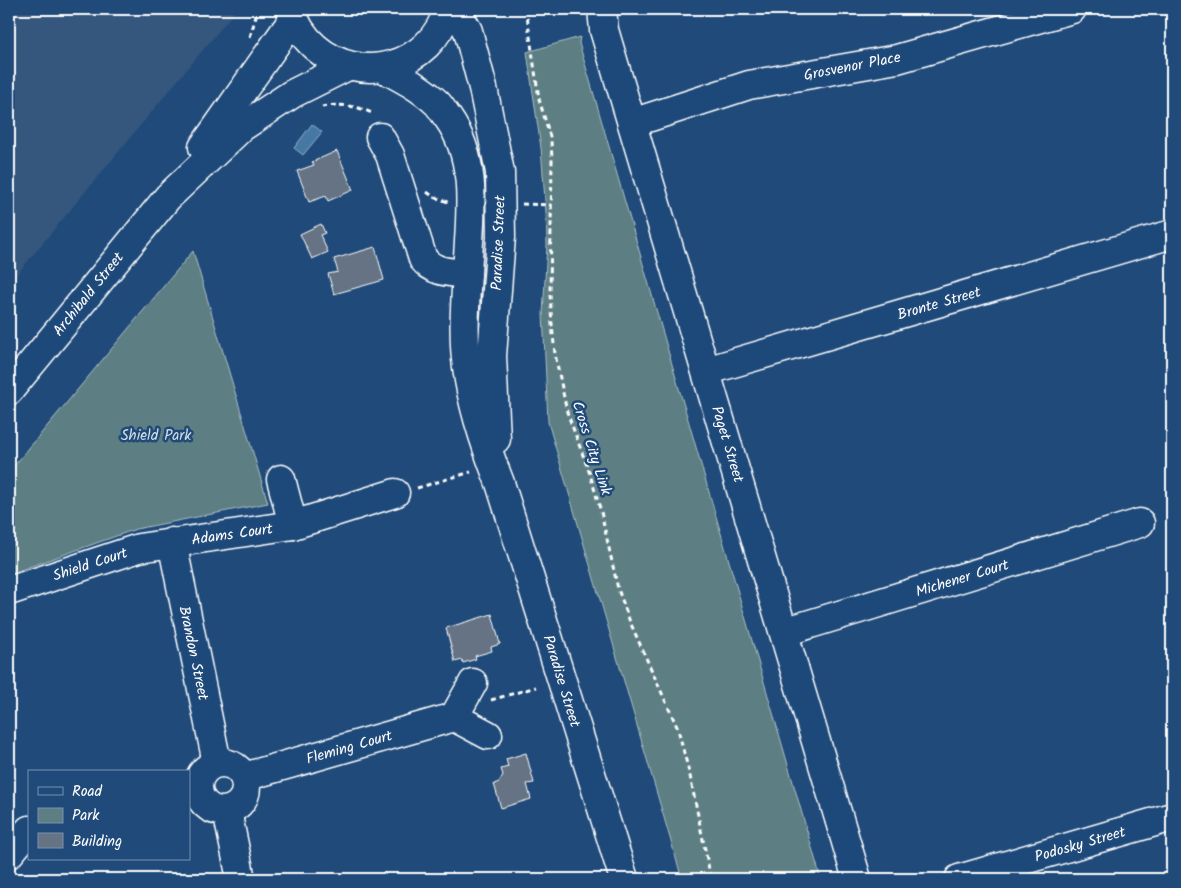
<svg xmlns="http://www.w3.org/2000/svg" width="1181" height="888" font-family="Kalam,sans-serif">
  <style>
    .built { fill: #34567d }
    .green { fill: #5d7f84; stroke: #aebfc2 }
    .water { fill: #4678a3; stroke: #90aec8 }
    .building { fill: #657384; stroke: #fff }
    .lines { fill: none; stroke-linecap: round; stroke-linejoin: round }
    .minor-casing { stroke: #fff; stroke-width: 31 }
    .path { stroke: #fff; stroke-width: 3; stroke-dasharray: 5 4; stroke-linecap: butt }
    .minor { stroke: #1f4a7a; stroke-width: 28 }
    .labels { text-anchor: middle; stroke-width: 5; stroke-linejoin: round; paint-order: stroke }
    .street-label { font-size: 15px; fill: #fff; stroke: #1f4a7a }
    .park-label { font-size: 15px; fill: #d6dfe0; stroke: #1f4a7a }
  </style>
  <rect width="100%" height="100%" fill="#1f4a7a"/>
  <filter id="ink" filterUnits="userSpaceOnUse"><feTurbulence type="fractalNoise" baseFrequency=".02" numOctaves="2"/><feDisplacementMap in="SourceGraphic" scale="10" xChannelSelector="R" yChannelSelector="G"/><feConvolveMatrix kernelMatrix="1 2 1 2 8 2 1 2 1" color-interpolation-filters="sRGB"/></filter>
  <g filter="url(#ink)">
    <polygon class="built" points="9,9 237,9 9,284"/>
    <g class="green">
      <polygon points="580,37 579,43 821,879 682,879 548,422 543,314 547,245 546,213 541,148 527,52"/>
      <polygon points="193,251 268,503 136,529 9,574 9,472"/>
    </g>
    <polygon class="water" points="312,124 322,132 303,155 294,148"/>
    <g class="building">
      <polygon points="337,151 353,190 328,201 326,196 309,202 297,171 314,165 312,162"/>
      <polygon points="321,224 325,233 320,235 328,252 312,259 300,234"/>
      <polygon points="375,247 384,280 334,294 328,274 338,272 334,259"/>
      <polygon points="492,614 500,644 491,647 492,651 475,656 476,659 463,663 462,660 455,662 446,628"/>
      <polygon points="526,753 534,783 527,784 531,799 501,808 494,784 499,782 503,775 501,769 508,767 506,759"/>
    </g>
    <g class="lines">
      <g class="minor-casing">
        <g id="minor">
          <path d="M291,9C295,24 304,37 315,47C361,87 431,67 448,9"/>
          <polyline points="456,9 468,31 483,88 500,172 501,237 492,356 496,439"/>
          <polyline points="602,9 604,30 857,879"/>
          <path d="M383,68C402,78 421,88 437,103C441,107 444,113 448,118C477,159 471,209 468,257C466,291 462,333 467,367C472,407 485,445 500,483L624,879"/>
          <polyline points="632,123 749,85 897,59 1072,9"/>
          <path d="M380,137L390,155L423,259C434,273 451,272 467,274"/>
          <polyline points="203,147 294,18"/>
          <polyline points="706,371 1172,234"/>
          <polyline points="9,391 168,197 242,127 292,94 348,66"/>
          <polyline points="281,479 293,525"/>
          <polyline points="172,542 217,763"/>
          <polyline points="9,591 139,548 293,525 395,493"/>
          <polyline points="784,632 1140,523"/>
          <polyline points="473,683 454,717 488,735"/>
          <circle cx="222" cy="787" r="24"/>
          <polyline points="244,777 454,717"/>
          <polyline points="227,811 241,879"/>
          <polyline points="9,854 29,830"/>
          <polyline points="959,879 1172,817"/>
        </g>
      </g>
      <g class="path">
        <polyline points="526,9 539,99 551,140 552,161 550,294 552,325 555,354 567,412 590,474 601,512 618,589 630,622 678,729 690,776 711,879"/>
        <polyline points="250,37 258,9"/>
        <path d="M322,107C340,103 358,106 374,114"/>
        <polyline points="427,192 434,197 448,202"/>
        <polyline points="522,204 552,205"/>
        <polyline points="417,488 471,472"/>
        <polyline points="491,700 536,687"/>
      </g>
      <use href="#minor" class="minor"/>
    </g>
  </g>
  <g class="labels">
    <g class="street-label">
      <text transform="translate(852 66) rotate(-11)" y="5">Grosvenor Place</text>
      <text transform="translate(498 243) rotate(-88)" y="5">Paradise Street</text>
      <text transform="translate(88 294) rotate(-51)" y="5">Archibald Street</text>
      <text transform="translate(939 303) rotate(-16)" y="5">Bronte Street</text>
      <text transform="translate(728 444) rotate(73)" y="5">Paget Street</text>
      <text transform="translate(592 448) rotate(72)" y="5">Cross City Link</text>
      <text transform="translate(232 534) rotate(-8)" y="5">Adams Court</text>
      <text transform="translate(90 564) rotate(-18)" y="5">Shield Court</text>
      <text transform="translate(962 578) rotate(-17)" y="5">Michener Court</text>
      <text transform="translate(194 653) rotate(78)" y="5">Brandon Street</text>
      <text transform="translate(562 681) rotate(73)" y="5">Paradise Street</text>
      <text transform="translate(349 747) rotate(-16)" y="5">Fleming Court</text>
      <text transform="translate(1080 844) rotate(-16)" y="5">Podosky Street</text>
    </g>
    <g class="park-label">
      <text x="156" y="440">Shield Park</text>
    </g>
  </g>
  <rect width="1181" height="888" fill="none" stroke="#1f4a7a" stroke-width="30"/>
  <rect x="15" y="15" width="1151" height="858" fill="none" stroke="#fff" stroke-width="2" filter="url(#ink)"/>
  <rect x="28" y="770" width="162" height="90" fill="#1f4a7a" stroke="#7992af"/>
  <rect x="38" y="787" width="25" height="8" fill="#1f4a7a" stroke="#7992af"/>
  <text x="72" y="796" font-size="15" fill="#ffffff">Road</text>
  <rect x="38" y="808" width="25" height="15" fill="#5d7f84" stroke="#7992af"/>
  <text x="72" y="820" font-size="15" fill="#ffffff">Park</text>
  <rect x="38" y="833" width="25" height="15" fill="#657384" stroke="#7992af"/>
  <text x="72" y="846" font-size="15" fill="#ffffff">Building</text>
</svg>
